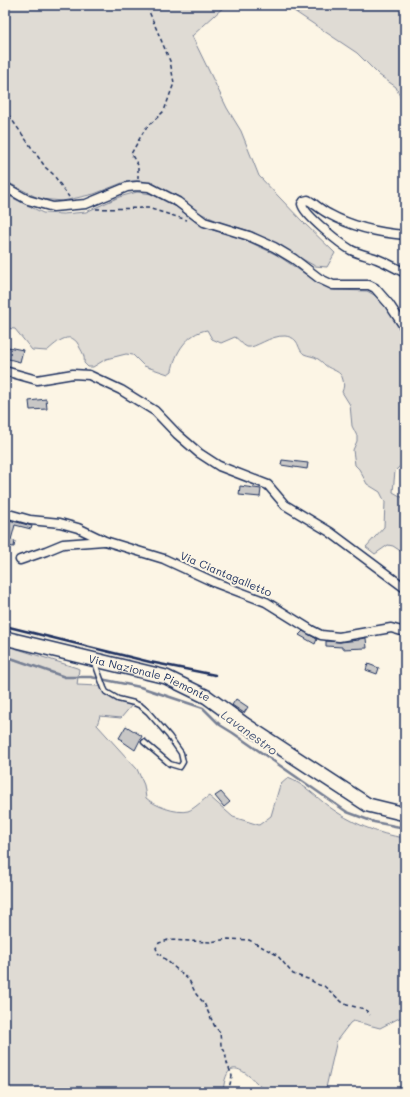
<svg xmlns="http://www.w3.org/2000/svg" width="410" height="1097" font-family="Mali,sans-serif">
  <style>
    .green { fill: #dfdbd4; stroke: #7d8599 }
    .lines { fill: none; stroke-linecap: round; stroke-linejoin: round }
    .stream { stroke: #767f94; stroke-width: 2.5 }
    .building { fill: #c8c7c6; stroke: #1b2f5e }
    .lane-casing { stroke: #1b2f5e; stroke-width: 7 }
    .street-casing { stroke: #1b2f5e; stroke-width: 11 }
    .primary-casing { stroke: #1b2f5e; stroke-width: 16 }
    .path { stroke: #1b2f5e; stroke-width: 1.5; stroke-dasharray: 4 3; stroke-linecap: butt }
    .lane { stroke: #fcf5e5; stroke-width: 4 }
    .street { stroke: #fcf5e5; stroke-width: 8 }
    .primary { stroke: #fcf5e5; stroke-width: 13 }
    .rail { stroke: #1b2f5e; stroke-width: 2.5 }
    .labels { text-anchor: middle; stroke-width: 4; stroke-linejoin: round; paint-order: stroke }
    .street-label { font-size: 11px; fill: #1b2f5e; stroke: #fcf5e5 }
    .water-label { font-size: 12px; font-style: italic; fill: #485779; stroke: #fcf5e5 }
  </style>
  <rect width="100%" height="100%" fill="#fcf5e5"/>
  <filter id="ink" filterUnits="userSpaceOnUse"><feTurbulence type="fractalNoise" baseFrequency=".025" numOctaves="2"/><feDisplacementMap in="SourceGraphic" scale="8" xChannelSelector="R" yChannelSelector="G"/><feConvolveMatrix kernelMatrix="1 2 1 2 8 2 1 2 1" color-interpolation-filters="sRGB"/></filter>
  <g filter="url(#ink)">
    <g class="green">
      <polygon points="5,5 226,5 192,36 227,108 241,131 259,176 302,221 335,253 327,267 315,266 253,232 222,223 202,214 152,184 142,181 127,181 94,194 63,201 40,199 5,181"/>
      <polygon points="285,5 405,5 405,109 396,87 379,75 357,53"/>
      <path d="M137,192L152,194L171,203L197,223L213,230L239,237L277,255L317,282L334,290L367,291L376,296L388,309L405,339V461L395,471L393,492L405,499V563L403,562L402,552L393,546L388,545L375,554L366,547L384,527L385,502L380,492L367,484L359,469L355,465L353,450L357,441V436L352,426L350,405L342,392C344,387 344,385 343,380C341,370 332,371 325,365C323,363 321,361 318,359C314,356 308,356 304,354C296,348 301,338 285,336C270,335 255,349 247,347C242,345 240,340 235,337L221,343L212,339L207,330C187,333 175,353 172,371L168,374L144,366L133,355L126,354L106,359L93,367H88L84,363C85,357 83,353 80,348C72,328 57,342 47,351L32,350L15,329L5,328V194L43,213L63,214L86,212L119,197Z"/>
      <path d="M5,645L77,668L79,669L77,685L99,686L127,701L132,705L121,718L100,716L97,725L137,769L144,785L146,798C155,806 176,814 188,811C194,809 204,799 209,796L233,817L259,825L271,816L280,785L288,778C304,784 315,796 328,806C351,823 377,834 405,838V1015L380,1028L353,1021L350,1023L337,1040L325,1092H264C260,1085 255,1081 249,1076C230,1060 225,1073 223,1092H5Z"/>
    </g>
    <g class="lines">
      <polyline class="stream" points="5,656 65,677 91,677 140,687 203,708 220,725 233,733 347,812 374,822 405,828"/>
    </g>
    <g class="building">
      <polygon points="8,347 23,350 20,362 5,358"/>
      <polygon points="46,399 47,409 30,410 29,401"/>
      <polygon points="282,460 308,463 307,469 281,465"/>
      <polygon points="240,486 261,489 260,497 239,495"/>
      <polygon points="5,519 32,526 31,529 15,525 11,540 15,541 14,547 5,546 9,524 5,523"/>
      <polygon points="303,631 317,639 315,644 299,635"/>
      <polygon points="366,638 367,648 342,649 342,647 326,646 326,641 340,642 359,640 359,639"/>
      <polygon points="368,664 379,668 377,674 366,670"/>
      <polygon points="236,699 248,707 244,713 232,705"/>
      <polygon points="126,726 142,736 135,750 122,741 123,740 119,738"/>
      <polygon points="221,792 230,802 224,807 215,796"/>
    </g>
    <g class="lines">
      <g class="lane-casing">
        <polyline id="lane" points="95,663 104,688 106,692 118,699 134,703 141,706 148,712 169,736 181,753 183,762 180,767 170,764 144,742"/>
      </g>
      <g class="street-casing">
        <g id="street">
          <polyline points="5,187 28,200 53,207 86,204 127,187 137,186 149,187 178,202 204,222 249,236 274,247 294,259 320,279 333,285 369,285 375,288 389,304 405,328"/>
          <path d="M405,235C380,233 351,226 329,214C321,210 315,204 308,200L304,201L302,204C304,215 341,244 351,250C359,254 369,256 377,259C387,263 396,268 405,273"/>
          <polyline points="5,371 37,380 73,374 89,375 121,390 155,411 177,434 199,453 219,466 268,485 285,505 330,532 405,588"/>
          <polyline points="5,513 30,520 60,523 78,528 105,541 164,559 216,583 266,602 311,630 321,635 339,637 391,628 405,632"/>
          <polyline points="20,560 46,551 63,544 104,541"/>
        </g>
      </g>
      <g class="primary-casing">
        <g id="primary">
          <path id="s1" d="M5,638L166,677L207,697L244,724L368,805L405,814"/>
        </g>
      </g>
      <g class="path">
        <polyline points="5,110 46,168 53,174 69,197"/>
        <polyline points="138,179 138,165 131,154 145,129 164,111 174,83 170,61 148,9 149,5"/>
        <polyline points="96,209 148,208 187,220"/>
        <polyline points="228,1092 232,1076 227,1063 225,1052 221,1045 220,1032 215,1027 204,1003 196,994 189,980 158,953 156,948 159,943 168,940 210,942 228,939 249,940 277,955 293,974 308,979 319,985 324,986 342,1002 347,1005 365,1009 370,1015"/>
      </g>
      <use href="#lane" class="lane"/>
      <use href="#street" class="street"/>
      <use href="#primary" class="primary"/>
      <polyline class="rail" points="5,626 150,662 215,675"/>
    </g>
  </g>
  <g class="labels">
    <g class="street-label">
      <text transform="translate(226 574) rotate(23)" y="4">Via Ciantagalletto</text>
      <text dy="4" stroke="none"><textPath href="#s1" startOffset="150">Via Nazionale Piemonte</textPath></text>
    </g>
    <g class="water-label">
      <text transform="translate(249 733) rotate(36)" y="4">Lavanestro</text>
    </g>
  </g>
  <rect width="410" height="1097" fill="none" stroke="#fcf5e5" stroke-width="20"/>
  <rect x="10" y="10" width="390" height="1077" fill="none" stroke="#1b2f5e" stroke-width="1.5" filter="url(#ink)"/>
</svg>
